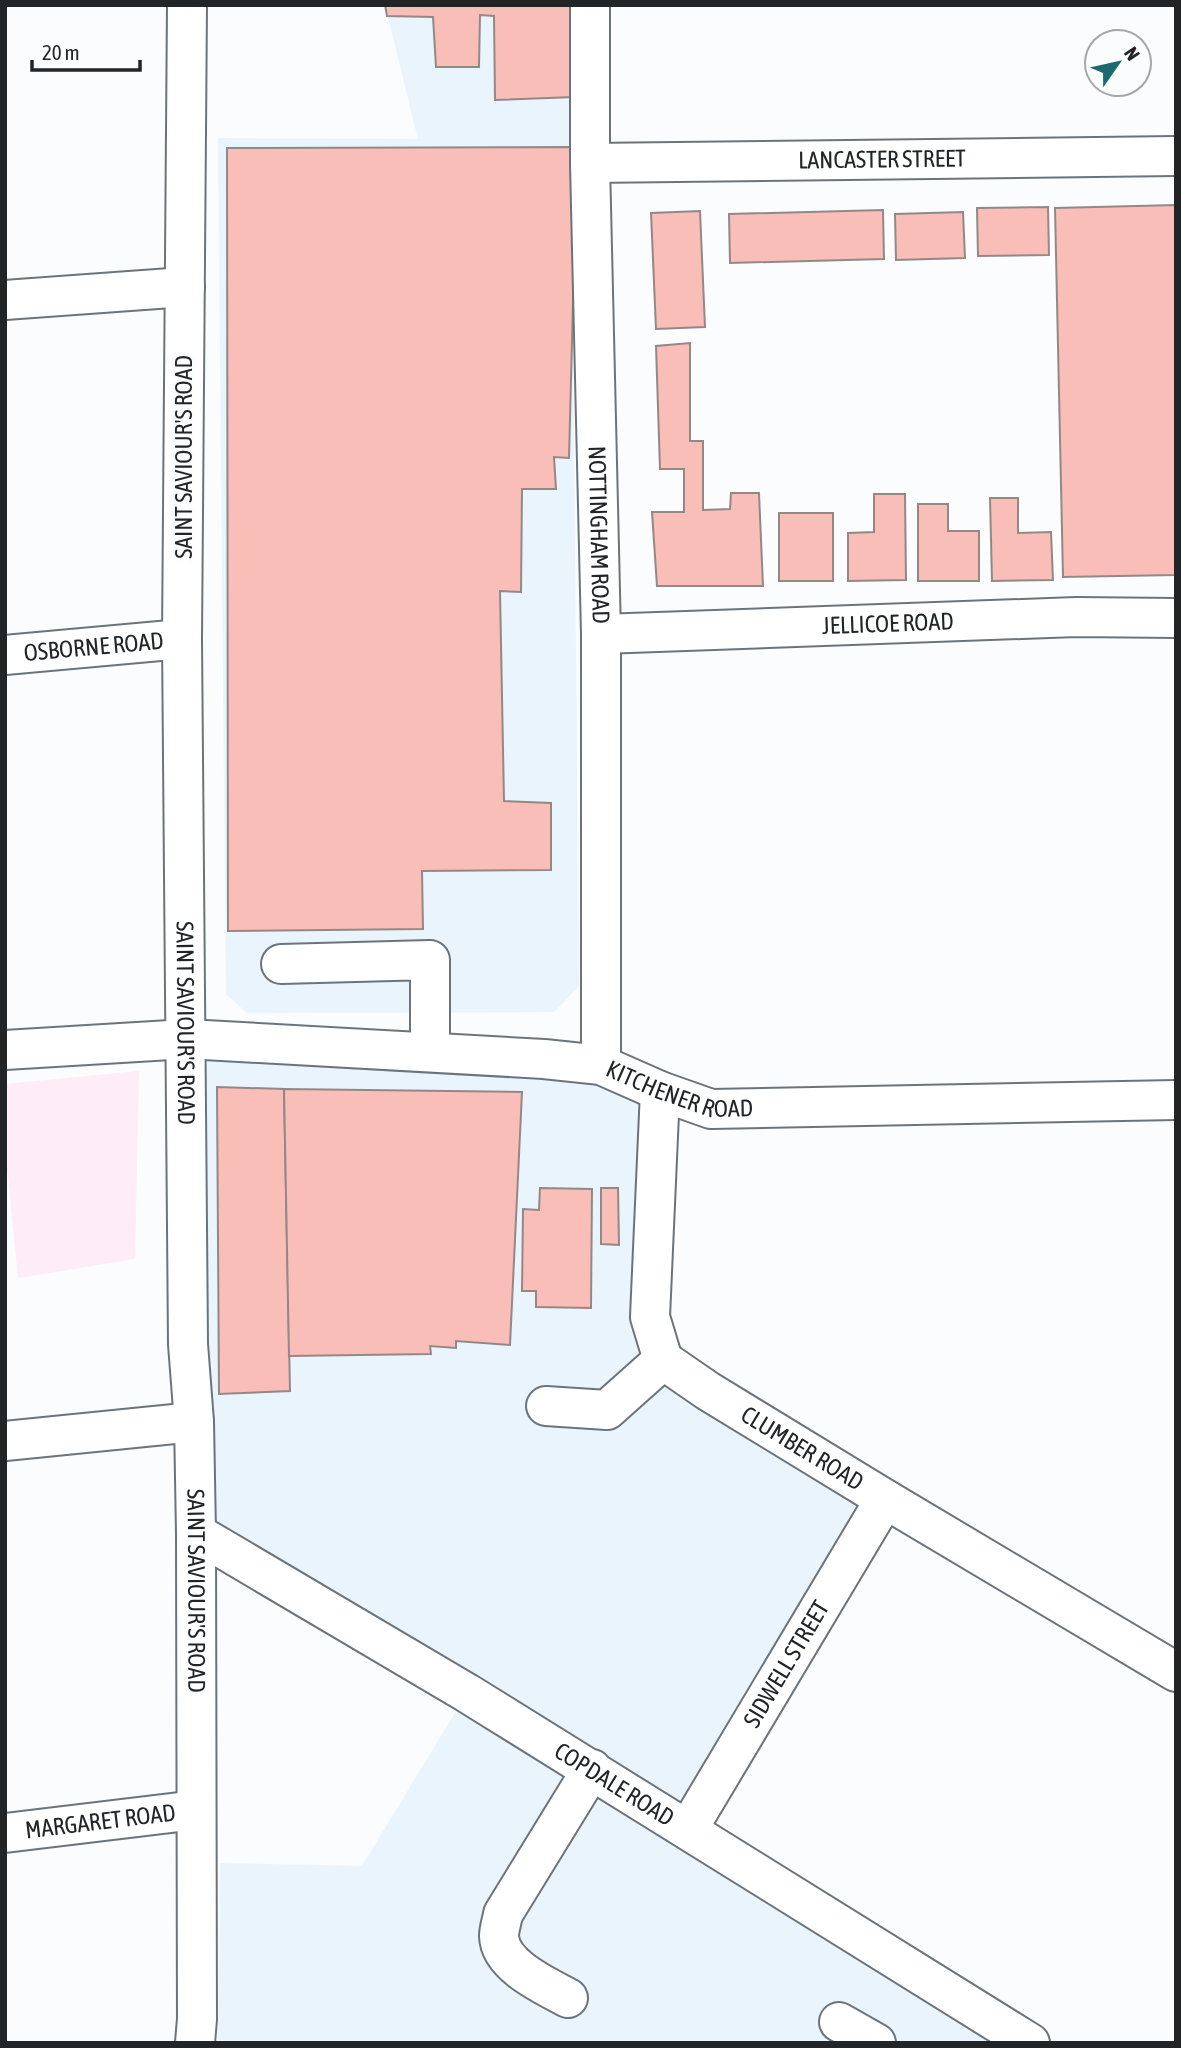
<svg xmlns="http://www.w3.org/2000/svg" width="1181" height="2048" font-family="'Asap Condensed',sans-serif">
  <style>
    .commercial { fill: #feecf6 }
    .built { fill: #eaf4fc }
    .building { fill: #f8beb7; stroke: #948887; stroke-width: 2 }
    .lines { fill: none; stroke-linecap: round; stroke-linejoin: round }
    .minor-casing { stroke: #6c747b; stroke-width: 42 }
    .minor { stroke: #fff; stroke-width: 38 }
    .labels { text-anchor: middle; stroke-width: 7; stroke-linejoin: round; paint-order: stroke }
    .street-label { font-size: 24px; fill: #222528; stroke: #fafcfd }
  </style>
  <rect width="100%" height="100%" fill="#fafcfd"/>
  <polygon class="commercial" points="139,1071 135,1259 18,1278 5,1147 5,1084"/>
  <g class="built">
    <polygon points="385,5 570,5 579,986 554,1012 247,1013 226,994 218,138 418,139"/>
    <polygon points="187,1039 544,1059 660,1091 663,1360 885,1499 689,1829 1030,2043 218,2043 220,1863 362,1866 467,1693 196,1533"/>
  </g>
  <g class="building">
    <polygon points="385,5 571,5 574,97 495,100 494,16 480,15 479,67 436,67 433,17 387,16"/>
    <polygon points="577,147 569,458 554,457 556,489 522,489 521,592 500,591 504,801 551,803 551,870 422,871 423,929 228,931 227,148"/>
    <polygon points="1176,205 1176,575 1063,577 1055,208"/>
    <polygon points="1048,207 1049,255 978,256 977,208"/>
    <polygon points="883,210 884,259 730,263 729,214"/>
    <polygon points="700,211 705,327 656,329 651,213"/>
    <polygon points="963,212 965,258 896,260 895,214"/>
    <polygon points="690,343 690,441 703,441 703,510 730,509 731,493 759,493 763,586 657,586 652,512 684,512 684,469 660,469 656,346"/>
    <polygon points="874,494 905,494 906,580 848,581 848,533 874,532"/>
    <polygon points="990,498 1018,498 1018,533 1051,532 1053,580 992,581"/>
    <polygon points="918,504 948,504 948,531 979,531 979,581 918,581"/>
    <rect x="779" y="513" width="54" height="68"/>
    <polygon points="217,1087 284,1089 290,1391 219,1394"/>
    <polygon points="284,1089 522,1092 510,1345 456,1341 456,1348 430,1346 431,1354 289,1356"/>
    <polygon points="540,1188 592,1189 591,1308 536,1307 536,1291 522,1291 523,1209 539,1210"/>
    <polygon points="601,1188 618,1188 619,1245 601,1244"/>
  </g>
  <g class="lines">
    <g class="minor-casing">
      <g id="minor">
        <path id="s1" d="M187,5L182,639L188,1344L194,1422L196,1533L197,2019L195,2043"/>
        <path id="s2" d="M590,5V163L601,634V1065"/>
        <path id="s3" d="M590,163L1176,156"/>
        <polyline points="5,300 185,287"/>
        <path id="s4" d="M601,634L1076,617L1176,618"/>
        <path id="s5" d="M5,655L182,639"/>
        <polyline points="281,964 430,960 430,1052"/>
        <path id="s6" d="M5,1050L187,1039L544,1059L601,1065L660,1091L711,1109L1176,1100"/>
        <path id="s7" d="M660,1091L650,1317L663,1360L708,1391L885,1499L1176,1672"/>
        <polyline points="546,1406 607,1410 663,1360"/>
        <polyline points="5,1441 194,1422"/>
        <path id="s8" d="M196,1533L467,1693L1030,2043"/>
        <path id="s9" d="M688,1829L885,1499"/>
        <path id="s10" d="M5,1833L196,1810"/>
        <path d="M568,1998C546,1986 500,1966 499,1936C499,1929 502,1921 503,1914L592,1769"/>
        <polyline points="839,2022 876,2043"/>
      </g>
    </g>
    <use href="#minor" class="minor"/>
  </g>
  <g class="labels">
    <g class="street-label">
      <text dy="8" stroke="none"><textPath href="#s3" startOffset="292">LANCASTER STREET</textPath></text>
      <text transform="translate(184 457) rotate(-90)" y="8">SAINT SAVIOUR'S ROAD</text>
      <text dy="8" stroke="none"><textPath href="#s2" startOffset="530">NOTTINGHAM ROAD</textPath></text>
      <text dy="8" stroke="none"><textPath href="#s4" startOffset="287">JELLICOE ROAD</textPath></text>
      <text dy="8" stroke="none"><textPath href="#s5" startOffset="89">OSBORNE ROAD</textPath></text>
      <text dy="8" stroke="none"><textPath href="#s1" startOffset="1018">SAINT SAVIOUR'S ROAD</textPath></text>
      <text dy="8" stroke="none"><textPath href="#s6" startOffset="681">KITCHENER ROAD</textPath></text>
      <text dy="8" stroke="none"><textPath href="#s7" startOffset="436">CLUMBER ROAD</textPath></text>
      <text dy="8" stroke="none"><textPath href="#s1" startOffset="1586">SAINT SAVIOUR'S ROAD</textPath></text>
      <text dy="8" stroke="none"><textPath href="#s9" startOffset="192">SIDWELL STREET</textPath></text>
      <text dy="8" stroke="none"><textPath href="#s8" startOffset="488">COPDALE ROAD</textPath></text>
      <text dy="8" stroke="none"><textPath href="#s10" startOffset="96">MARGARET ROAD</textPath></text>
    </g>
  </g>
  <rect width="1181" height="2048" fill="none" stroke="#222528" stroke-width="14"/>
  <g transform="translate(1118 63) rotate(56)"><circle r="33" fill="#fafcfd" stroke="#a4a6a8" stroke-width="2"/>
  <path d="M0-5L12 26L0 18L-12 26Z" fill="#1d6970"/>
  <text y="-10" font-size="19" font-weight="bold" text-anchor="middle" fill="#222528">N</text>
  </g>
  <path d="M32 60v10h108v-10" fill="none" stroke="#222528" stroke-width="3.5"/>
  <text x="42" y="60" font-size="21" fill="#222528" stroke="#fafcfd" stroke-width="5" paint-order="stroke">20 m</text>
</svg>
